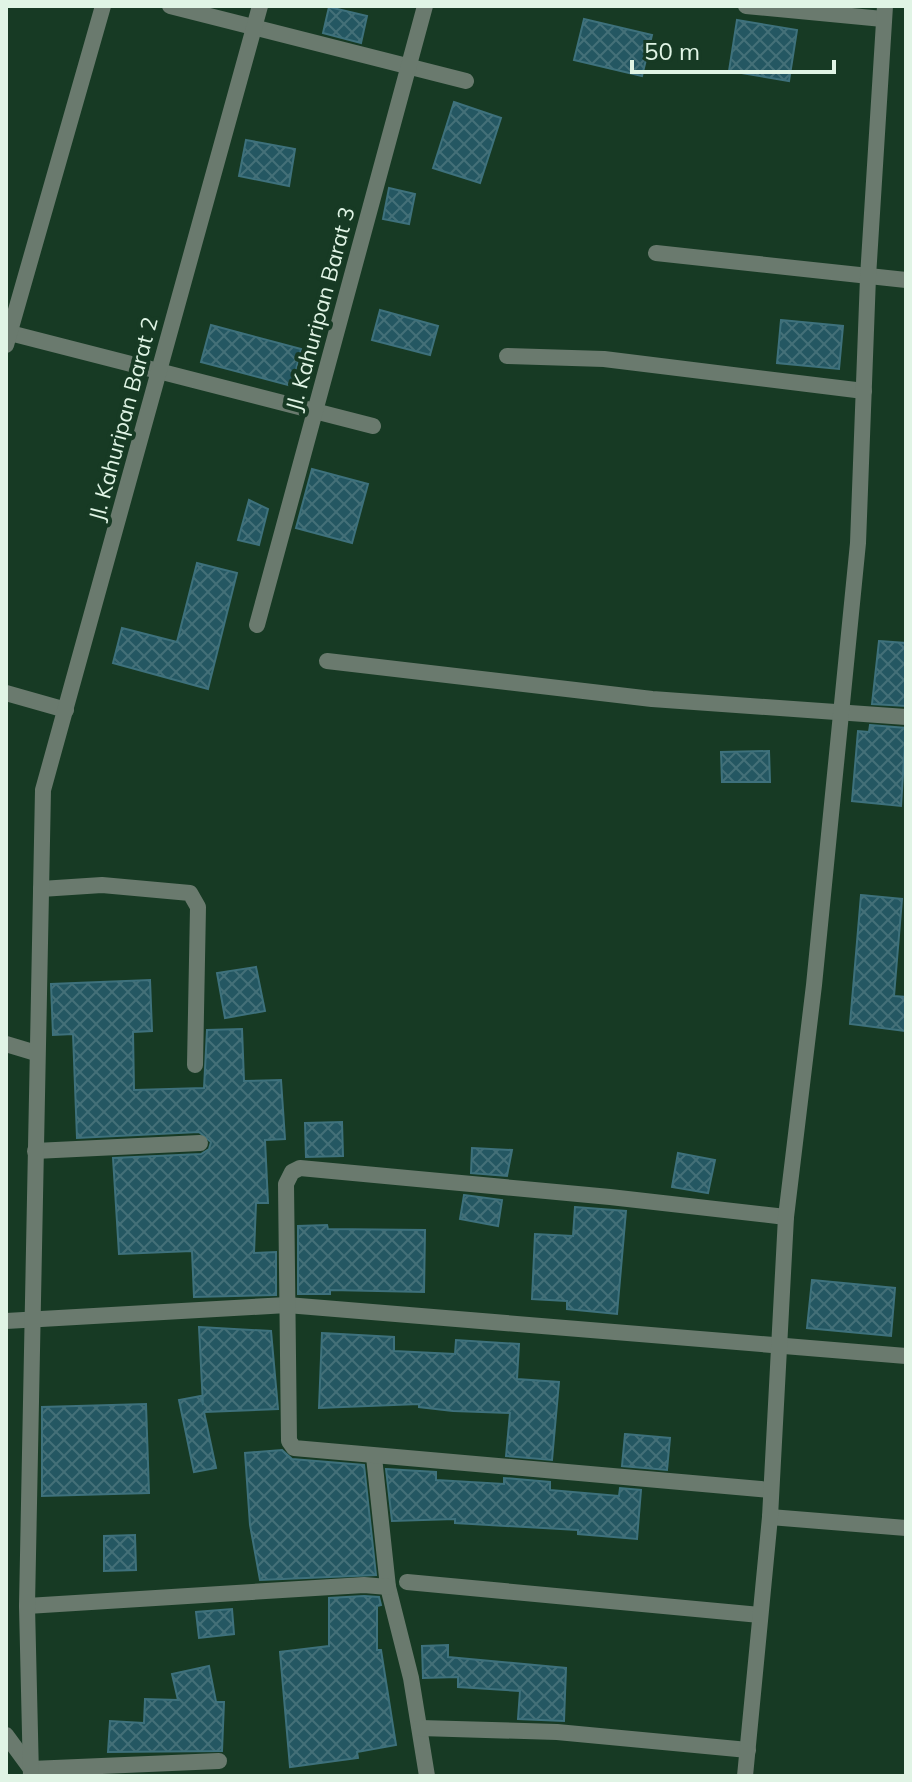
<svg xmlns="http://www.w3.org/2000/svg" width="912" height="1782" font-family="Mulish,sans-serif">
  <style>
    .building { fill: url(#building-cross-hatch); stroke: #3e717c; stroke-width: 2 }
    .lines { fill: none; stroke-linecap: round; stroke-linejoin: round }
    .minor { stroke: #6a7a6e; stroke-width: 16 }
    .labels { text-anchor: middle; stroke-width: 8; stroke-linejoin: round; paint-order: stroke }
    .street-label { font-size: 22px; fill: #e0f4e5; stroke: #173a24 }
  </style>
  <defs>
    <pattern id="building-cross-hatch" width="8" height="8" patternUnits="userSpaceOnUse" patternTransform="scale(2)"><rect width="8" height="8" fill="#245762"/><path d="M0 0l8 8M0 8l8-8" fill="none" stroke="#447078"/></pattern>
  </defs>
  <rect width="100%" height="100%" fill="#173a24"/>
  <g class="building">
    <polygon points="329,7 367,16 361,43 323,33"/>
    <polygon points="584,19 652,35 642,76 574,60"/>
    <polygon points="737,20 797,30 789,81 729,71"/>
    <polygon points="454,102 501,118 480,183 433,168"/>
    <polygon points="246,140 295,149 289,186 239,176"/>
    <polygon points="389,188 415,194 409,224 383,219"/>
    <polygon points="380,310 438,326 430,355 372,340"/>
    <polygon points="781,320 843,326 839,369 777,363"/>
    <polygon points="211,325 301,349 292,386 201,362"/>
    <polygon points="312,469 368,484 352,543 296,528"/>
    <polygon points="249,500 268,509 259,545 238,540"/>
    <polygon points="197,563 237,573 208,689 113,663 122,628 177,642"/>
    <polygon points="879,641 906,643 906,706 872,704"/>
    <polygon points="870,725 906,728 901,806 852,801 858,731 869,732"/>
    <polygon points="769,751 770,782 722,782 721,752"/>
    <polygon points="861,895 902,899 894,996 906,997 906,1031 850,1024"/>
    <polygon points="256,967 265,1011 225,1018 217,973"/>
    <polygon points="150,980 152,1031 133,1032 134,1090 204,1088 207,1030 242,1029 244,1081 281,1080 285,1139 265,1140 268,1203 256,1203 254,1253 276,1252 276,1295 194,1297 192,1251 119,1254 113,1158 201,1154 209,1149 211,1142 199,1132 77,1138 73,1034 53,1035 51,984"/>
    <polygon points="342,1122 343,1156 306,1157 305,1123"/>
    <polygon points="472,1148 512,1150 507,1176 471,1173"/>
    <polygon points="678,1153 715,1160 708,1193 672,1187"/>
    <polygon points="464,1195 502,1200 498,1226 460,1219"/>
    <polygon points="575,1207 626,1211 617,1314 567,1309 567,1301 532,1299 535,1234 573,1236"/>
    <polygon points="327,1225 328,1229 425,1230 424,1292 330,1290 330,1294 298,1294 298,1226"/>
    <polygon points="812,1280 895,1288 891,1336 807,1328"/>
    <polygon points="199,1327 271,1331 278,1409 204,1412 216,1468 194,1472 179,1400 201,1396 203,1405"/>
    <polygon points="322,1333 394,1337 394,1351 455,1354 456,1340 519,1344 517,1379 559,1382 552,1460 506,1456 510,1413 453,1411 419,1407 419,1404 319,1408"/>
    <polygon points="146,1404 149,1493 42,1496 42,1407"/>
    <polygon points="625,1434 670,1438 667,1470 622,1466"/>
    <polygon points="282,1450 292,1459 364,1465 376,1575 260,1580 250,1525 245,1453"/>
    <polygon points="386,1469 436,1472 436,1480 504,1484 504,1478 550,1482 550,1490 619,1496 620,1488 641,1490 637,1539 578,1534 578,1530 455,1523 455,1519 392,1521"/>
    <polygon points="135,1535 136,1570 104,1571 104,1536"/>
    <polygon points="364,1596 379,1597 381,1605 377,1606 377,1650 381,1650 396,1745 357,1752 358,1758 290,1767 280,1652 329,1646 329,1598"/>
    <polygon points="232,1609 234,1634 199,1638 196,1612"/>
    <polygon points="448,1645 448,1657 566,1668 564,1721 518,1719 520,1691 458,1687 458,1677 423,1678 422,1646"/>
    <polygon points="209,1666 216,1702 224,1702 222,1751 108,1752 110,1721 144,1723 145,1699 178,1700 172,1674"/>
  </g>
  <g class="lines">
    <g class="minor">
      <polyline points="170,6 466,81"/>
      <polyline points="746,6 883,19"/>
      <polyline points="656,253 906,280"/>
      <polyline points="6,332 373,426"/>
      <polyline points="6,345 103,6"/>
      <polyline points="507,356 604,359 864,391"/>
      <polyline points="257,625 425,6"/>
      <polyline points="327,661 652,699 906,717"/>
      <polyline points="6,693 66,710"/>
      <polyline points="41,889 102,885 190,893 198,907 195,1065"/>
      <polyline points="6,1044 36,1053"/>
      <polyline points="35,1151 200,1143"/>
      <polyline points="6,1321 287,1305 906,1356"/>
      <polyline points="374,1457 388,1587 411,1678 427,1776"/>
      <polyline points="771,1490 294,1448 289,1441 286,1184 292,1172 300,1168 610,1197 786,1217"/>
      <polyline points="770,1517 906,1528"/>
      <polyline points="407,1582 760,1615"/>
      <polyline points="27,1606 364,1585 388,1587"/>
      <polyline points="420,1728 557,1732 748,1750"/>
      <polyline points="6,1735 31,1769 219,1761"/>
      <polyline points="31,1776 27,1606 43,790 260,6"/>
      <polyline points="745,1776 770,1517 786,1217 814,985 858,543 868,277 885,6"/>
    </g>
  </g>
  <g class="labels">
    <g class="street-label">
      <text transform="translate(320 309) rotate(-75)" y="8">Jl. Kahuripan Barat 3</text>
      <text transform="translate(123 419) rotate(-75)" y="8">Jl. Kahuripan Barat 2</text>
    </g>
  </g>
  <rect width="912" height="1782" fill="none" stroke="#e0f4e5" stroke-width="16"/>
  <path d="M632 60v12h202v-12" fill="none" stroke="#e0f4e5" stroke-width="4"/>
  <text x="644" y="60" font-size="24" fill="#e0f4e5" stroke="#173a24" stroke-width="6" paint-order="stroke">50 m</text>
</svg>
